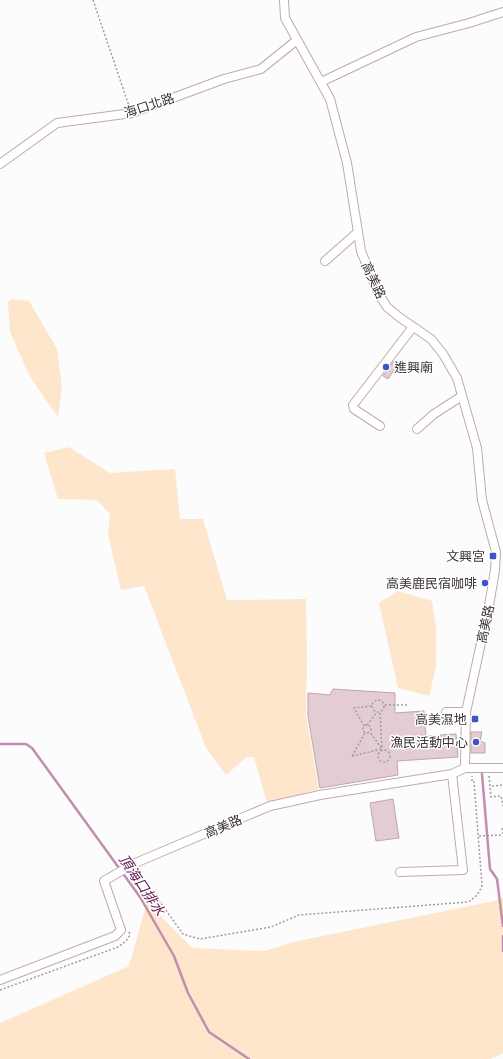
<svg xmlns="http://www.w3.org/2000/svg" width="503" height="1059" font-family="Inter,'Noto Sans TC',sans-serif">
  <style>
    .green { fill: #fee6cd }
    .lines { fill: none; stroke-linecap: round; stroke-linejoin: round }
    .stream { stroke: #c18eaf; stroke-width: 2.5 }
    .building { fill: #e3ccd2; stroke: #bda7ad }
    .minor-casing { stroke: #c0aaa8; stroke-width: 10 }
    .path { stroke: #a19d9d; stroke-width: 1.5; stroke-dasharray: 2 2; stroke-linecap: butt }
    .minor { stroke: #fff; stroke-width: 8 }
    .poi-dot { fill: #3d55c7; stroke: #fff; stroke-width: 1.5 }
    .labels { text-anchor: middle; stroke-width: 3; stroke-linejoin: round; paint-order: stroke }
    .street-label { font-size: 13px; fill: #3d3433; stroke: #fff }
    .poi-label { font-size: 13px; fill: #3d3433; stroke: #fff; text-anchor: end }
    .water-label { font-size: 14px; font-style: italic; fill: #60154f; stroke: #fff }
  </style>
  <rect width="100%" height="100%" fill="#fcfcfc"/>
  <g class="green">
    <polygon points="11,299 29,301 57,349 62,386 58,417 30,377 10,332 8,302"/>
    <polygon points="69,447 110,473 175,469 180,519 203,519 227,600 306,599 307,661 306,715 319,789 267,803 254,757 247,757 226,775 206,748 144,586 121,590 108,534 110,514 97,500 58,499 44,453"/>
    <polygon points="398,591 432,601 436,628 436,667 429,696 398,688 379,603"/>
    <polygon points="503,897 503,1053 491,1059 0,1059 0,1023 129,966 147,902 192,948 265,951 293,942 494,901"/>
  </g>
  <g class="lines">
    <g class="stream">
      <polyline points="0,744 26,744 32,748 140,897 174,956 188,993 209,1032 249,1059"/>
      <polyline points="482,774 490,869 497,879 503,926"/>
      <polyline points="503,936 503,951"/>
    </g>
  </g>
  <g class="building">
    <polygon points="394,361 398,364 388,379 383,376"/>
    <polygon points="333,689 395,693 395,713 424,711 426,736 456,734 458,757 397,761 398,775 320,788 308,716 308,693 330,695"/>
    <polygon points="471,732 482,732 480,741 485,743 485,753 471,753"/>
    <polygon points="393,799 399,838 376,841 370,803"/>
  </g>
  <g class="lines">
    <g class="minor-casing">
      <g id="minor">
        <polyline points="284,0 285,18 330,99 347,163 361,251 378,293 387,307 399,317 431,339 443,354 457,378 477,448 482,500 496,552 495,570 489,606 466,712 465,768"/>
        <polyline points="321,82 416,37 469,23 503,12"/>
        <polyline points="0,164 57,123 132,113 224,79 261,69 297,40"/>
        <polyline points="325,261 358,232"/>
        <polyline points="380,426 354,409 353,405 413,327"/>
        <polyline points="417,429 434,414 462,396"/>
        <polyline points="446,712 466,712"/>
        <polyline points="400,872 463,870 452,774"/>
        <polyline points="0,980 115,936 121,930 104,881 133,864 270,806 320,795 452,774 465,768 503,768"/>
      </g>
    </g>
    <g class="path">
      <polyline points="93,0 129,106"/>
      <circle cx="378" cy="706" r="6"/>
      <polyline points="385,705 408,705"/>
      <polyline points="380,713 382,749"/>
      <circle cx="367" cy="729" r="4"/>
      <polyline points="367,725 377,712"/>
      <polyline points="364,726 354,708 372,706"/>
      <circle cx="384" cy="756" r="6"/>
      <polyline points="352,756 382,749 370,732"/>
      <polyline points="352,756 365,733"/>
      <polyline points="489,776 491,797 501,796 503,806"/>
      <polyline points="492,786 503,785"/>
      <polyline points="503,834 502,827 503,827"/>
      <polyline points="479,836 503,835"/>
      <path d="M138,871L183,934L200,939L271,927L299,915L468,902C476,897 479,894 482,885L474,782H472V776"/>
      <polyline points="0,990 118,947 126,941 130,935 129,931"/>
    </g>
    <use href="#minor" class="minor"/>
  </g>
  <g class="poi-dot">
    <circle cx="386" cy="367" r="4"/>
    <rect x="489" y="552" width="8" height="8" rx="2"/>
    <circle cx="485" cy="583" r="4"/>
    <rect x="471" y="715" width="8" height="8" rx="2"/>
    <circle cx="476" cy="742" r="4"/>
  </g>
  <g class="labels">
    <g class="street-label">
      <text transform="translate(149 105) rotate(-18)" y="5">海口北路</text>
      <text transform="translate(374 280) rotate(65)" y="5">高美路</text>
      <text transform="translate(485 624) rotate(-78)" y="5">高美路</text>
      <text transform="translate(223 826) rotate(-23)" y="5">高美路</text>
    </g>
    <g class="poi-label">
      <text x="394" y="372" text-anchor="start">進興廟</text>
      <text x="485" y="561">文興宮</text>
      <text x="477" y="588">高美鹿民宿咖啡</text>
      <text x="467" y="724">高美濕地</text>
      <text x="468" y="747">漁民活動中心</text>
    </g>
    <g class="water-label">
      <text transform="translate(142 885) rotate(56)" y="5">頂海口排水</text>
    </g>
  </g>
</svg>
